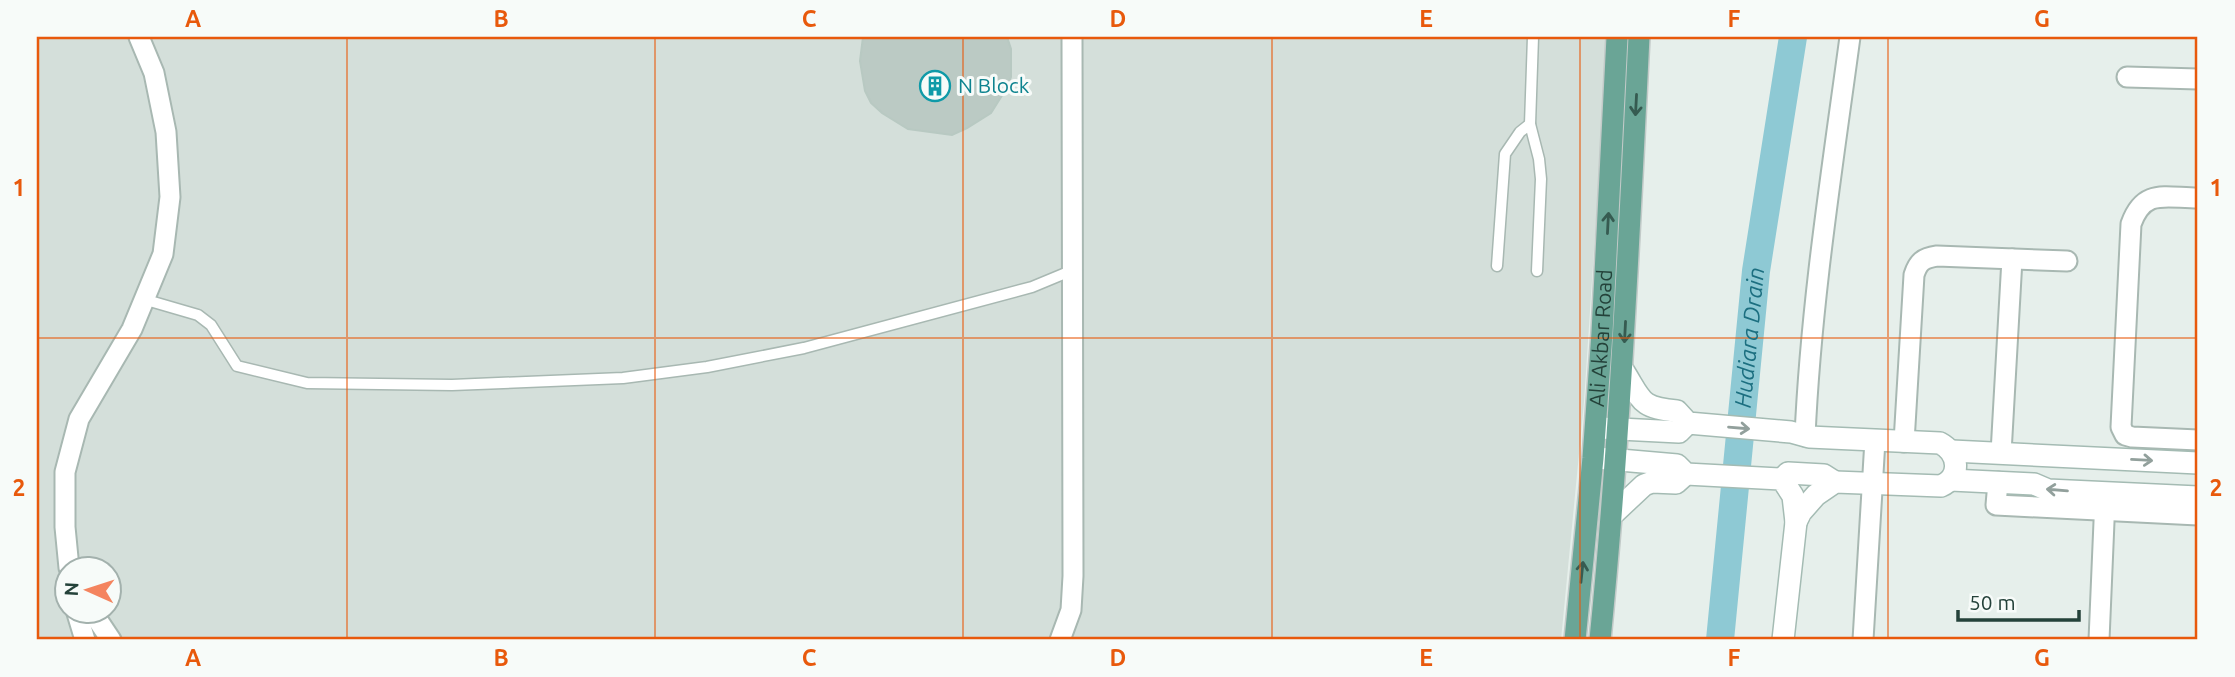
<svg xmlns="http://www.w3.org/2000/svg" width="2235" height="677" font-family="Ubuntu,sans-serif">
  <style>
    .built { fill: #d4dfda; fill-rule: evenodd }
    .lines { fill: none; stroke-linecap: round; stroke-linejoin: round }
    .river { stroke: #8ec9d4; stroke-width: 28 }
    .building { fill: #bbcac4; stroke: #b8c9c2; stroke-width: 2 }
    .lane-casing { stroke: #a8b8b2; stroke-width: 13 }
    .street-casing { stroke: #a8b8b2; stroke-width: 23 }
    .secondary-casing { stroke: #a4bbb3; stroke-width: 24 }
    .primary-casing { stroke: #c2cac8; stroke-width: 24 }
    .lane { stroke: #fff; stroke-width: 10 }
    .street { stroke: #fff; stroke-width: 19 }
    .secondary { stroke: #fff; stroke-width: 21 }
    .primary { stroke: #6aa596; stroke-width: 21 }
    .oneway { stroke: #365b51 }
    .oneway2 { stroke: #92a09c }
    .grid { fill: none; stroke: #e8590c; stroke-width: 2; stroke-opacity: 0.55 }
    .labels { text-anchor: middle; stroke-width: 6; stroke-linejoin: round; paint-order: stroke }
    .culture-label { font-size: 21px; fill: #0d838f; stroke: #f7fbf9; text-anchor: start }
    .street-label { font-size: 21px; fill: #24423a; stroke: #f7fbf9 }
    .water-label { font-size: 23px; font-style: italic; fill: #1c6f80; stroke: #f7fbf9 }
    .neatline { fill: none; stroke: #e8590c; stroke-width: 2.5 }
    .grid-label { font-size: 23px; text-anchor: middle; font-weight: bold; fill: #e8590c }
  </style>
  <rect width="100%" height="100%" fill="#e6efeb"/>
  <path class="built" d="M37,37H1608L1584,402L1561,640H37ZM66,568H108V610H66Z"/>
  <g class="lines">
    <path class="river" id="s1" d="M1720,640L1756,271L1793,37"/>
  </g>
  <polygon class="building" points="863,37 1007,37 1011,49 1011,77 1006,89 991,113 967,128 952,135 908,129 882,113 871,103 865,91 860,61"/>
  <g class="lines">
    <g class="lane-casing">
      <g id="lane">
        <polyline points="1533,37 1530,124 1539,159 1541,179 1537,271"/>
        <polyline points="1497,266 1505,154 1520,132 1530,124"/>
        <polyline points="143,299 198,315 211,325 237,366 307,383 452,385 623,378 707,367 804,348 1032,287 1073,270"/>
      </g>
    </g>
    <g class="street-casing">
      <g id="street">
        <polyline points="2127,77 2198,79"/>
        <path d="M2198,198C2165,198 2144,188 2131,224L2121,427L2125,435L2132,437L2198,440"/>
        <path d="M1805,436C1811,302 1832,170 1850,37"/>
        <path d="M1904,442L1914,275C1918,262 1923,258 1937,256L2067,261"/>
        <polyline points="2001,453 2012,259"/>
        <polyline points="1998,482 1996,505 2198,515"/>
        <polyline points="69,568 65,527 65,472 79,419 132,329 163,254 170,197 166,132 154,73 139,37"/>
        <polyline points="76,610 85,640"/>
        <polyline points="91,610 111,640"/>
        <polyline points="1060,640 1071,610 1073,576 1072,37"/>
        <polyline points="1863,640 1875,440"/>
        <polyline points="2099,640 2105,498"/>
      </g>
    </g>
    <g class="secondary-casing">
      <g id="secondary">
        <path d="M1623,370C1642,400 1639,408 1677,411L1688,423L1791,432L1809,437L1940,443C1959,453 1962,477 1941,486L1835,482L1816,495L1801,512L1796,522"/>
        <polyline points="1600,428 1679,432 1688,423"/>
        <polyline points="1952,451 2198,463"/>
        <polyline points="1597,458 1677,465 1686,474 1782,479 1793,496 1796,522 1783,640"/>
        <polyline points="1782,479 1788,473 1824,475 1835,482"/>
        <polyline points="1951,480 2034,484 2048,490 2198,497"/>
        <polyline points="1612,515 1644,485 1652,482 1676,483 1686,474"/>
      </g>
    </g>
    <g class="primary-casing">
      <g id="primary">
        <path id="s2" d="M1575,640L1593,458L1602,333L1617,37"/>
        <path d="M1600,640C1620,439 1629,238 1639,37"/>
      </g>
    </g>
    <use href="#lane" class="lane"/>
    <use href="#street" class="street"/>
    <use href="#secondary" class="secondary"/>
    <use href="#primary" class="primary"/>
  </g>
  <defs><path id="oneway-shaft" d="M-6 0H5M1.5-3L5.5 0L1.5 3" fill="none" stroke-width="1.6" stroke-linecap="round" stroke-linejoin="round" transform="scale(1.75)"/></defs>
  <g class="oneway">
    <use href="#oneway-shaft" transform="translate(1636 105) rotate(93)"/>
    <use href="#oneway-shaft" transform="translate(1608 223) rotate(-87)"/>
    <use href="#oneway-shaft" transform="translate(1625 332) rotate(93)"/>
    <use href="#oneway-shaft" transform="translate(1582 572) rotate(-84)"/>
  </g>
  <g class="oneway2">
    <use href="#oneway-shaft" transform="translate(1739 428) rotate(5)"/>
    <use href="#oneway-shaft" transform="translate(2142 460) rotate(3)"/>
    <use href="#oneway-shaft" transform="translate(2057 490) rotate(-175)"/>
  </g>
  <path class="grid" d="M347,37V640M655,37V640M963,37V640M1272,37V640M1580,37V640M1888,37V640M37,338H2198"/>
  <defs>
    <g id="building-ring" transform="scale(1.575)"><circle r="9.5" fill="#f7fbf9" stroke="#0f9aa8" stroke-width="1.5"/><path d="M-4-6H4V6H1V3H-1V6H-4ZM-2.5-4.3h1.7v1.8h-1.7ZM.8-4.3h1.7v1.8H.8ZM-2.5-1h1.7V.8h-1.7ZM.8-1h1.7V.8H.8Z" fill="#0f9aa8"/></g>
  </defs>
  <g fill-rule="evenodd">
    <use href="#building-ring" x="935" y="86"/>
  </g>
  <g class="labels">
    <g class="culture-label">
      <text x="958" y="93">N Block</text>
    </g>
    <g class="street-label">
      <text dy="7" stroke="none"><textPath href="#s2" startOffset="303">Ali Akbar Road</textPath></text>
    </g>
    <g class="water-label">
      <text dy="8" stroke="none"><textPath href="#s1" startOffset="304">Hudiara Drain</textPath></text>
    </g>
  </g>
  <rect width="2235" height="677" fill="none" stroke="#f7fbf9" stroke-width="77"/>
  <g transform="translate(88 590) rotate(273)"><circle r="33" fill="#f7fbf9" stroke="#a3b1ad" stroke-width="2"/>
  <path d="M0-5L12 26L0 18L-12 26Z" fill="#f4845f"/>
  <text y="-10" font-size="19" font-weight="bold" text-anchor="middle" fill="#24423a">N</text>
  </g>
  <path d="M1958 610v10h121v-10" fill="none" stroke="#24423a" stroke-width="3.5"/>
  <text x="1969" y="610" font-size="21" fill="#24423a" stroke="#f7fbf9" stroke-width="5" paint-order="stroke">50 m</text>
  <rect x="38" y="38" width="2158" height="600" class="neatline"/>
  <g class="grid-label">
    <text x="193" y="27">A</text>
    <text x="501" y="27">B</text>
    <text x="809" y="27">C</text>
    <text x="1118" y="27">D</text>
    <text x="1426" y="27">E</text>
    <text x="1734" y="27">F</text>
    <text x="2042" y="27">G</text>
    <text x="19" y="196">1</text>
    <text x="2216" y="196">1</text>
    <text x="19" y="496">2</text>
    <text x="2216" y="496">2</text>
    <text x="193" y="666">A</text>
    <text x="501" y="666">B</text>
    <text x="809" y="666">C</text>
    <text x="1118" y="666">D</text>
    <text x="1426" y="666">E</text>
    <text x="1734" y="666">F</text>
    <text x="2042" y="666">G</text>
  </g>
</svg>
